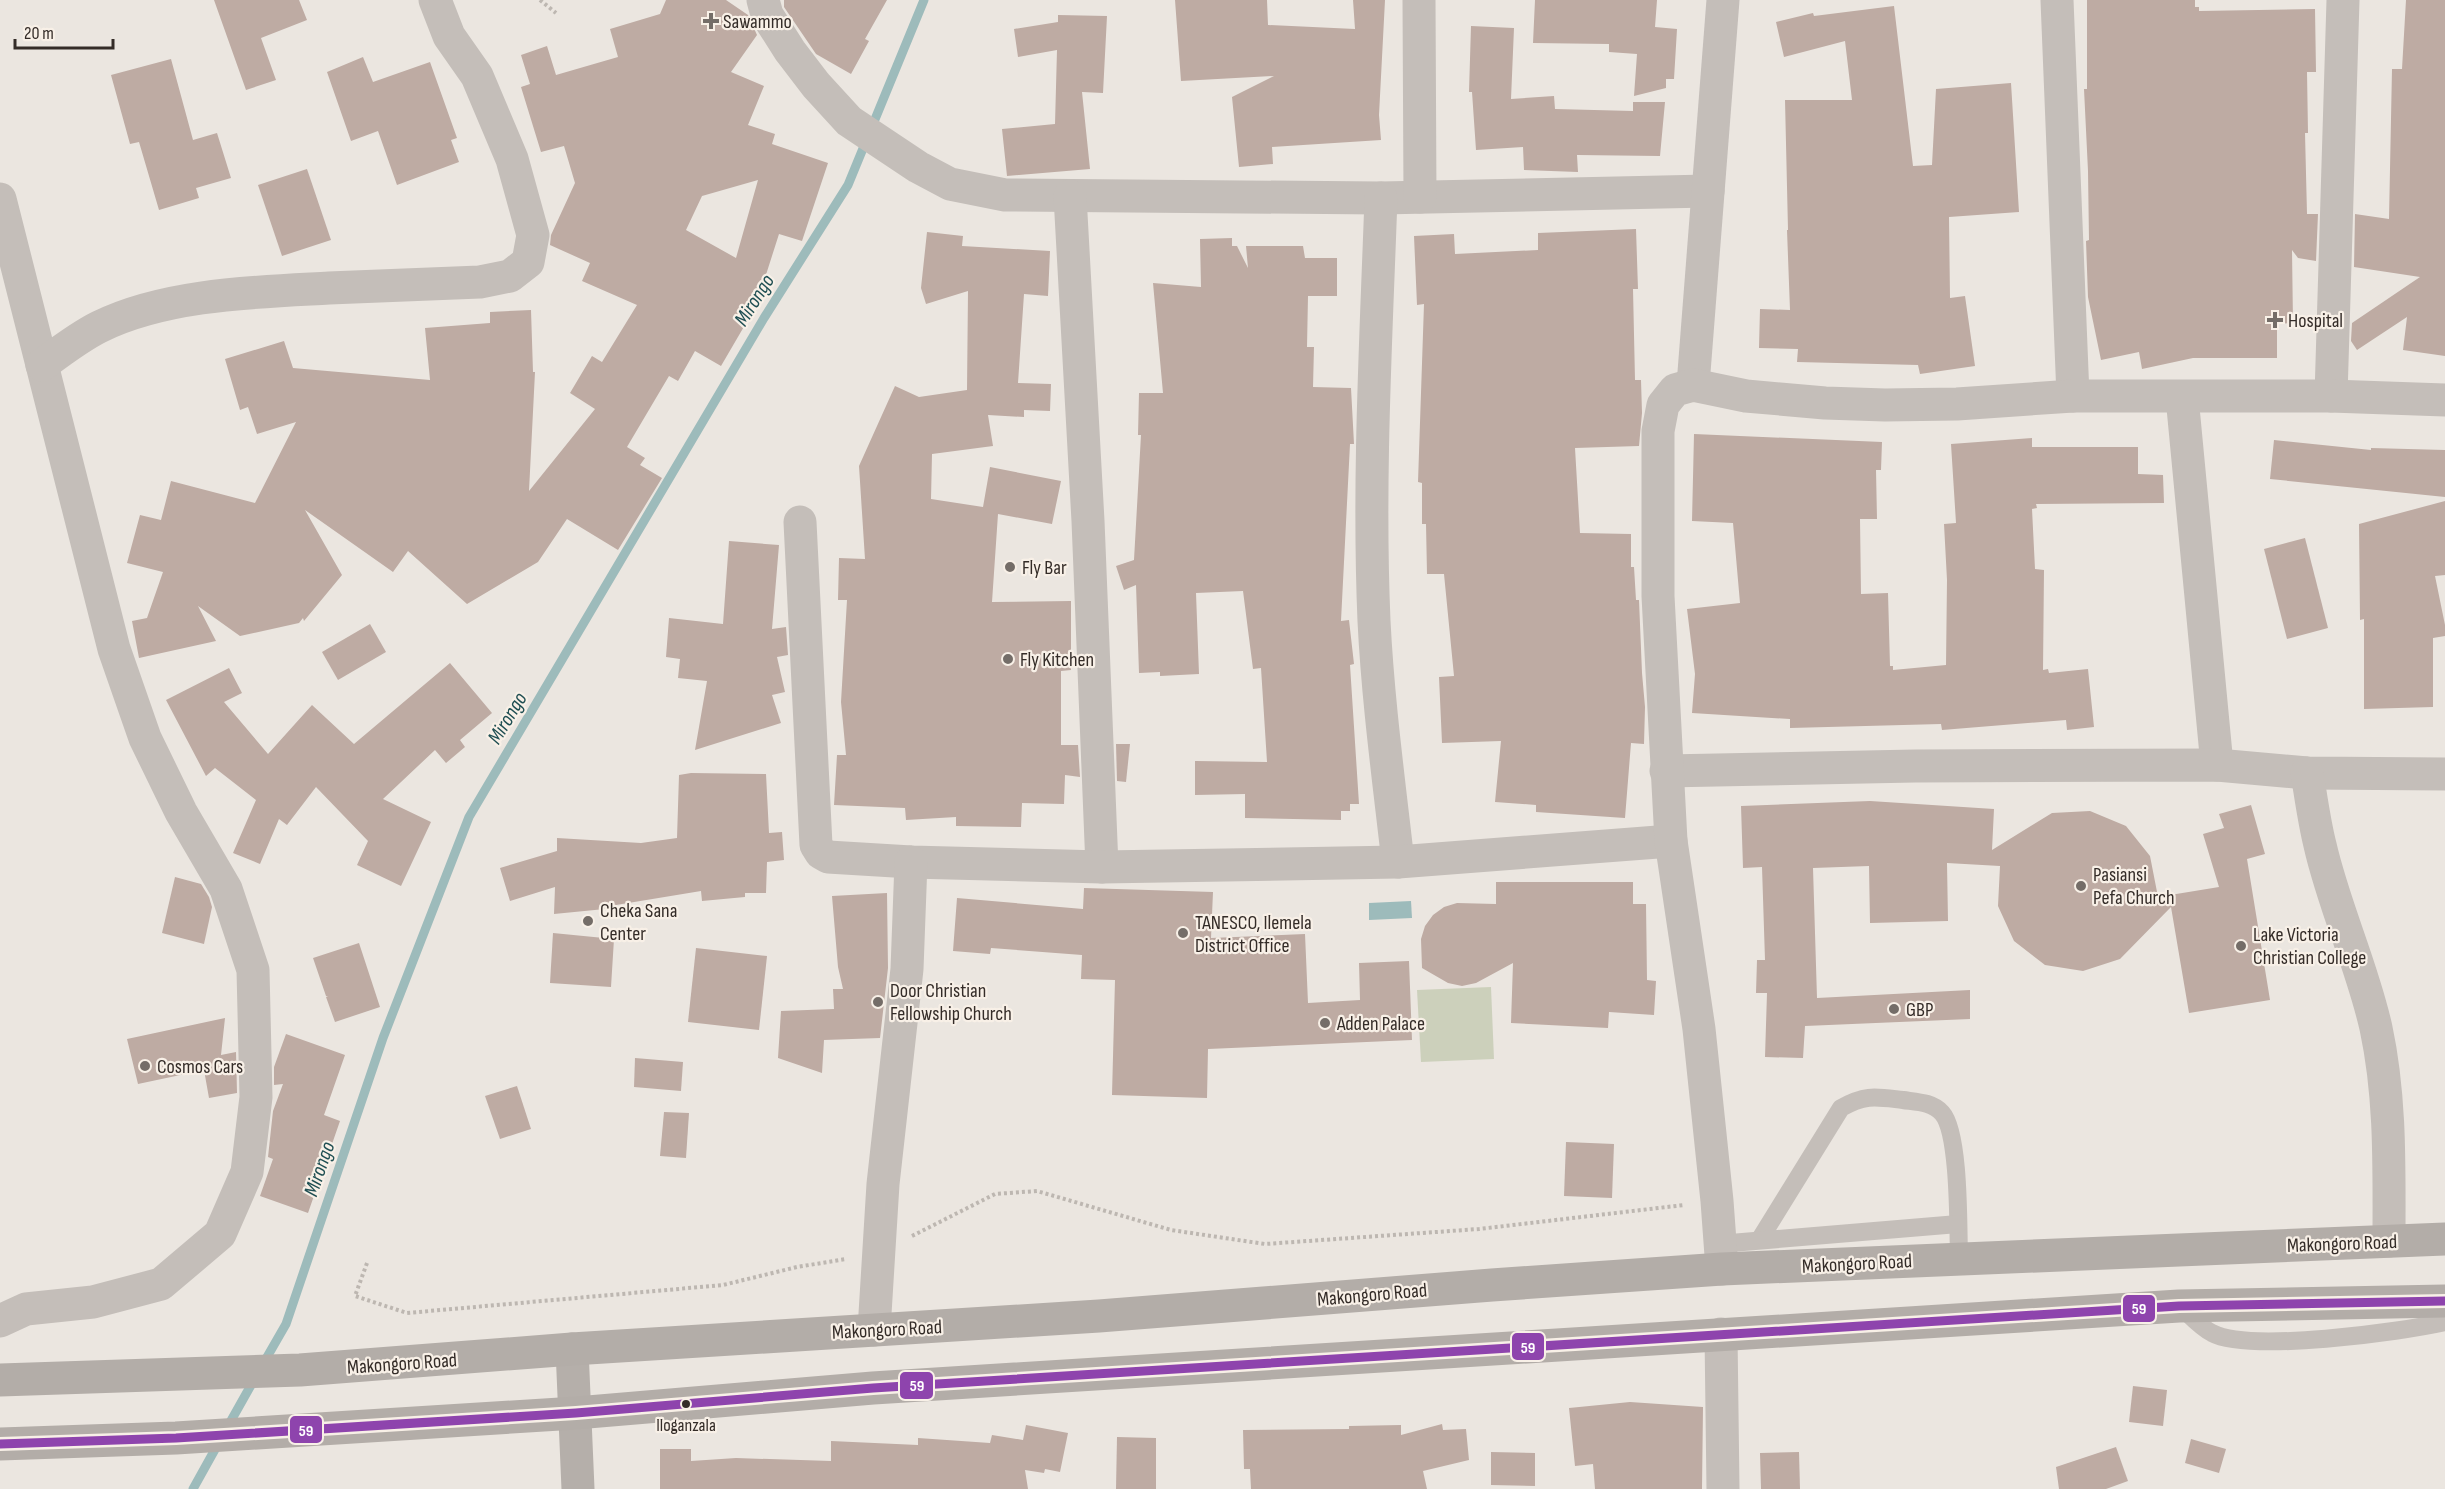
<svg xmlns="http://www.w3.org/2000/svg" width="2445" height="1489" font-family="'Sofia Sans Condensed',sans-serif">
  <style>
    .green { fill: #ccd0bb }
    .water { fill: #9dbbbb }
    .lines { fill: none; stroke-linecap: round; stroke-linejoin: round }
    .stream { stroke: #9dbbbb; stroke-width: 9 }
    .building { fill: #beaba3; fill-rule: evenodd }
    .path { stroke: #bdb7b1; stroke-width: 4; stroke-dasharray: 3 3; stroke-linecap: butt }
    .lane { stroke: #c4beb9; stroke-width: 18 }
    .street { stroke: #c4beb9; stroke-width: 33 }
    .secondary { stroke: #b5afaa; stroke-width: 33 }
    .primary { stroke: #b3ada8; stroke-width: 33 }
    .bus-1-casing { stroke: #f8f0e7; stroke-width: 14 }
    .bus-1 { stroke: #8e44ad; stroke-width: 9 }
    .poi-dot { fill: #746d68; stroke: #f8f0e7; stroke-width: 2 }
    .bus-dot { fill: #342c28; stroke: #f8f0e7; stroke-width: 2 }
    .labels { text-anchor: middle; stroke-width: 4.5; stroke-linejoin: round; paint-order: stroke }
    .bus-label { font-size: 18px; fill: #342c28; stroke: #f8f0e7 }
    .poi-label { font-size: 20px; fill: #342c28; stroke: #f8f0e7; text-anchor: start }
    .street-label { font-size: 20px; fill: #342c28; stroke: #f8f0e7 }
    .water-label { font-size: 21px; font-style: italic; fill: #204f53; stroke: #f8f0e7 }
    .line-badge { stroke: #f8f0e7; stroke-width: 2 }
    .badge-label { font-size: 16px; text-anchor: middle; font-weight: bold; fill: #fff }
  </style>
  <rect width="100%" height="100%" fill="#ebe6e0"/>
  <polygon class="green" points="1491,987 1494,1059 1421,1062 1417,990"/>
  <polygon class="water" points="1411,901 1412,918 1369,920 1369,903"/>
  <g class="lines">
    <g class="stream">
      <polyline points="263,1364 286,1324 383,1038 469,817 764,318 848,185 924,0"/>
      <polyline points="228,1426 255,1378"/>
      <polyline points="193,1489 218,1444"/>
    </g>
  </g>
  <g class="building">
    <polygon points="214,0 299,0 307,20 261,38 276,80 246,90"/>
    <path d="M666,0H726L748,15L757,35L731,72L764,86L748,125L775,134L772,144L828,163L802,241L779,234L756,306L721,366L695,351L678,381L669,376L627,447L645,458L640,465L662,478L618,550L567,519L538,562L467,604L408,551L393,572L305,510L342,575L304,621L303,618L299,623L240,636L198,606L216,641L139,658L132,621L147,618L163,572L127,563L140,515L161,520L171,481L255,503L296,422L257,434L248,407L240,410L225,359L284,341L293,368L430,380L425,328L490,323V312L531,310L533,372H535L529,491L595,409L570,393L592,356L602,362L637,305L582,281L590,263L550,245L551,235L575,183L564,146L541,152L521,87L530,84L521,55L547,46L556,75L618,57L610,29L660,14ZM758,180L736,258L686,230L702,196Z"/>
    <polygon points="784,0 887,0 865,39 869,41 851,74 816,54 784,7"/>
    <polygon points="1175,0 1267,0 1268,25 1355,29 1353,0 1385,0 1379,115 1381,140 1272,147 1273,164 1239,167 1232,97 1274,76 1181,81"/>
    <polygon points="1535,0 1657,0 1655,27 1677,29 1674,79 1666,79 1666,88 1634,96 1637,54 1609,52 1609,44 1533,43"/>
    <polygon points="2087,0 2195,0 2195,7 2199,7 2199,11 2315,9 2316,72 2307,72 2308,133 2305,133 2307,214 2318,214 2316,261 2298,258 2292,250 2293,323 2277,324 2277,358 2193,358 2142,369 2139,352 2101,360 2088,297 2086,241 2089,240 2088,171 2084,89 2087,89"/>
    <polygon points="2406,0 2445,0 2445,356 2403,350 2407,317 2357,350 2351,341 2352,323 2420,277 2354,267 2355,214 2389,219 2392,69 2402,69"/>
    <polygon points="1894,6 1913,166 1932,165 1936,89 2011,83 2019,212 1949,217 1950,298 1965,296 1975,366 1920,374 1918,365 1797,362 1798,349 1759,348 1760,309 1790,310 1787,230 1788,230 1785,100 1852,100 1845,41 1784,57 1776,22 1813,13 1814,16"/>
    <polygon points="1058,15 1107,16 1103,93 1082,92 1090,169 1007,176 1002,129 1055,124 1057,50 1018,57 1014,29 1058,22"/>
    <polygon points="1471,26 1514,28 1511,99 1554,96 1555,109 1633,111 1633,102 1665,102 1660,156 1577,155 1578,172 1524,170 1523,147 1476,150 1472,92 1469,92"/>
    <polygon points="363,57 373,82 430,62 457,138 451,140 459,162 397,185 378,131 351,141 327,72"/>
    <polygon points="171,59 193,140 217,133 231,178 196,188 199,198 159,210 139,142 130,144 111,75"/>
    <polygon points="307,169 331,240 282,256 258,185"/>
    <polygon points="1636,229 1638,289 1633,289 1635,380 1641,380 1642,413 1639,446 1575,448 1580,533 1631,534 1631,567 1634,567 1636,600 1639,600 1642,673 1645,707 1644,744 1631,743 1625,818 1536,812 1536,805 1495,802 1501,741 1442,743 1439,677 1454,676 1444,574 1427,574 1426,524 1422,524 1422,483 1418,482 1424,304 1417,305 1414,236 1454,234 1455,254 1538,250 1538,233"/>
    <polygon points="927,232 963,236 962,246 1050,251 1048,296 1024,294 1018,383 1051,384 1050,411 1024,410 1024,417 988,415 993,446 932,454 931,499 983,507 990,467 1061,481 1052,524 998,514 992,602 1071,601 1071,670 1061,671 1061,745 1078,745 1080,777 1065,775 1064,804 1022,803 1021,827 956,826 956,817 906,820 905,808 834,805 837,755 846,755 841,702 847,600 838,600 839,558 865,559 859,466 895,386 919,397 967,390 968,291 926,304 921,288"/>
    <polygon points="1232,238 1232,246 1237,246 1248,268 1246,246 1303,246 1305,258 1337,258 1337,296 1308,296 1307,347 1314,347 1313,387 1351,388 1354,444 1350,444 1341,621 1349,620 1354,664 1350,665 1359,804 1350,804 1350,811 1341,811 1341,820 1245,818 1245,794 1195,795 1195,761 1267,762 1261,668 1253,669 1243,591 1196,593 1199,674 1160,676 1160,672 1139,673 1136,585 1124,590 1116,566 1134,560 1141,435 1138,435 1139,393 1163,393 1153,283 1201,287 1200,239"/>
    <polygon points="1694,434 1882,442 1881,470 1876,470 1877,519 1860,519 1861,594 1888,593 1890,666 1893,666 1893,670 1946,665 1947,580 1944,524 1956,523 1951,444 2032,438 2032,447 2138,447 2138,474 2163,475 2164,503 2036,504 2037,508 2032,509 2035,569 2044,570 2043,670 2048,669 2049,673 2088,669 2094,727 2067,730 2066,720 1942,730 1941,724 1790,728 1790,719 1692,713 1695,674 1687,609 1740,603 1733,523 1692,521"/>
    <polygon points="2274,440 2371,450 2371,448 2445,450 2445,497 2270,479"/>
    <polygon points="2445,501 2445,575 2435,576 2445,625 2445,636 2433,638 2433,707 2364,709 2364,619 2360,620 2359,524"/>
    <polygon points="2305,538 2328,628 2287,639 2264,549"/>
    <polygon points="729,541 779,545 772,629 786,627 788,655 777,657 785,692 772,695 781,723 695,750 707,681 678,678 680,659 666,657 669,618 723,624"/>
    <polygon points="370,624 386,652 338,680 322,652"/>
    <polygon points="450,663 492,713 460,740 465,747 446,763 435,750 383,799 431,822 401,886 357,865 368,841 316,787 287,825 279,819 260,864 233,853 256,800 215,768 206,776 166,700 229,668 242,693 224,702 268,754 312,705 354,744"/>
    <polygon points="1116,744 1130,744 1126,782 1117,781"/>
    <polygon points="691,773 766,774 769,833 782,832 784,860 767,862 766,893 745,893 745,897 702,901 701,891 616,905 615,908 554,914 555,887 510,901 500,868 557,851 557,838 641,843 677,838 679,775"/>
    <polygon points="1870,801 1994,809 1992,850 2052,813 2090,811 2126,826 2150,856 2158,897 2219,887 2203,834 2224,828 2219,814 2251,805 2265,854 2247,859 2270,1000 2189,1013 2171,907 2120,959 2083,971 2045,965 2014,941 1998,906 2000,866 1947,863 1948,921 1870,923 1869,866 1813,868 1817,998 1970,990 1970,1019 1805,1026 1803,1058 1765,1057 1767,993 1756,993 1757,960 1765,960 1762,867 1743,868 1741,806"/>
    <polygon points="175,877 201,884 209,897 212,907 204,944 162,933"/>
    <polygon points="1496,882 1633,882 1633,904 1646,904 1647,980 1656,981 1654,1015 1609,1012 1608,1028 1511,1023 1513,963 1476,983 1462,986 1448,983 1422,968 1421,939 1425,926 1433,915 1444,907 1457,903 1496,904"/>
    <polygon points="1084,888 1213,892 1211,938 1305,934 1308,1003 1360,1000 1359,963 1409,961 1412,1040 1208,1049 1207,1098 1112,1095 1115,980 1081,979 1082,955 991,948 990,954 953,951 957,898 1083,909"/>
    <polygon points="887,893 888,968 880,1038 824,1040 822,1073 778,1058 781,1011 834,1009 833,989 843,989 838,967 832,896"/>
    <polygon points="553,933 614,939 611,987 550,983"/>
    <polygon points="359,943 380,1007 335,1022 326,997 328,997 326,996 313,958"/>
    <polygon points="696,948 767,956 759,1030 688,1022"/>
    <polygon points="225,1018 221,1055 236,1052 237,1093 209,1098 204,1070 138,1084 127,1039"/>
    <polygon points="286,1034 345,1055 324,1115 340,1121 308,1213 260,1196 273,1159 268,1157 273,1111 283,1084 274,1085 274,1067"/>
    <polygon points="635,1058 683,1062 681,1091 634,1087"/>
    <polygon points="517,1086 531,1129 500,1139 485,1096"/>
    <polygon points="664,1112 689,1113 686,1158 660,1156"/>
    <polygon points="1566,1142 1614,1144 1612,1198 1564,1196"/>
    <polygon points="2133,1386 2167,1390 2163,1426 2129,1422"/>
    <polygon points="1630,1402 1703,1407 1702,1489 1595,1489 1593,1464 1575,1466 1569,1408"/>
    <polygon points="1442,1424 1443,1430 1466,1429 1469,1460 1423,1471 1427,1489 1251,1489 1250,1469 1244,1469 1243,1430 1349,1429 1349,1426 1401,1425 1401,1435"/>
    <polygon points="1026,1425 1068,1433 1060,1472 1045,1469 1044,1473 1025,1470 1028,1489 660,1489 660,1449 691,1449 691,1461 736,1458 831,1461 831,1441 918,1445 918,1438 990,1443 992,1435 1023,1440"/>
    <polygon points="1117,1437 1156,1438 1156,1489 1116,1489"/>
    <polygon points="2191,1439 2226,1449 2219,1473 2185,1463"/>
    <polygon points="2116,1447 2128,1481 2106,1489 2059,1489 2056,1467"/>
    <polygon points="1491,1452 1535,1453 1535,1486 1491,1485"/>
    <polygon points="1799,1452 1800,1489 1761,1489 1760,1453"/>
  </g>
  <g class="lines">
    <g class="path">
      <polyline points="540,0 556,13"/>
      <polyline points="912,1236 995,1194 1037,1191 1171,1230 1265,1244 1479,1229 1684,1205"/>
      <polyline points="367,1263 355,1296 407,1313 723,1285 797,1267 846,1259"/>
    </g>
    <g class="lane">
      <path d="M1760,1239L1841,1108C1866,1094 1876,1097 1903,1100C1917,1102 1932,1102 1942,1113C1960,1133 1958,1229 1959,1259"/>
      <polyline points="1719,1244 1958,1224"/>
      <path d="M2180,1306C2190,1315 2200,1327 2212,1333C2249,1353 2401,1332 2445,1322"/>
    </g>
    <g class="street">
      <polyline points="763,0 767,15 790,51 816,85 849,121 918,167 950,184 1005,195 1381,198 1708,191"/>
      <polyline points="1419,0 1420,197"/>
      <polyline points="2057,0 2073,396"/>
      <polyline points="1070,196 1088,521 1102,867"/>
      <path d="M1381,198C1376,339 1368,480 1374,621C1378,702 1389,782 1398,862"/>
      <polyline points="0,199 114,649 145,738 181,812 226,889 253,970 256,1097 247,1172 220,1234 161,1284 93,1302 26,1309 0,1321"/>
      <path d="M42,365C61,351 79,337 99,327C165,294 256,292 329,288C379,286 429,284 480,282L510,276L528,262L533,235L512,159L477,76L449,36L435,0"/>
      <polyline points="1693,385 1723,0"/>
      <polyline points="2331,396 2343,0"/>
      <polyline points="2182,397 2217,765"/>
      <polyline points="800,522 816,845 821,853 828,857 911,862 1102,867 1398,862 1671,841"/>
      <polyline points="1666,771 1915,766 2217,765 2307,773 2445,774"/>
      <path d="M2307,773C2311,797 2314,821 2320,845C2334,907 2362,965 2376,1028C2391,1098 2389,1169 2389,1241"/>
      <polyline points="1722,1269 1717,1201 1699,1029 1671,841 1658,596 1658,431 1663,405 1675,390 1693,385 1746,396 1825,403 1885,405 1957,404 2073,396 2331,396 2445,400"/>
      <polyline points="874,1330 883,1184 907,969 911,862"/>
      <polyline points="1721,1334 1723,1489"/>
    </g>
    <polyline class="secondary" points="572,1349 578,1489"/>
    <g class="primary">
      <polyline points="0,1380 300,1370 572,1349 1099,1316 1492,1285 1722,1269 2445,1239"/>
      <polyline points="0,1444 176,1438 576,1413 873,1388 2179,1306 2445,1301"/>
    </g>
    <g class="bus-1-casing">
      <polyline id="bus-1" points="0,1444 176,1438 576,1413 873,1388 2179,1306 2445,1301"/>
    </g>
    <use href="#bus-1" class="bus-1"/>
  </g>
  <g class="poi-dot">
    <path d="M708 12h6v6h6v6h-6v6h-6v-6h-6v-6h6z"/>
    <path d="M2272 311h6v6h6v6h-6v6h-6v-6h-6v-6h6z"/>
    <circle cx="1010" cy="567" r="6"/>
    <circle cx="1008" cy="659" r="6"/>
    <circle cx="2081" cy="886" r="6"/>
    <circle cx="588" cy="921" r="6"/>
    <circle cx="1183" cy="933" r="6"/>
    <circle cx="2241" cy="946" r="6"/>
    <circle cx="878" cy="1002" r="6"/>
    <circle cx="1894" cy="1009" r="6"/>
    <circle cx="1325" cy="1023" r="6"/>
    <circle cx="145" cy="1066" r="6"/>
  </g>
  <circle class="bus-dot" cx="686" cy="1404" r="5"/>
  <g class="labels">
    <g class="bus-label">
      <text x="686" y="1431">Iloganzala</text>
    </g>
    <g class="poi-label">
      <text x="723" y="28">Sawammo</text>
      <text x="2288" y="327">Hospital</text>
      <text x="1022" y="574">Fly Bar</text>
      <text x="1020" y="666">Fly Kitchen</text>
      <text x="2093" y="881">Pasiansi<tspan x="2093" dy="23">Pefa Church</tspan></text>
      <text x="600" y="917">Cheka Sana<tspan x="600" dy="23">Center</tspan></text>
      <text x="1195" y="929">TANESCO, Ilemela<tspan x="1195" dy="23">District Office</tspan></text>
      <text x="2253" y="941">Lake Victoria<tspan x="2253" dy="23">Christian College</tspan></text>
      <text x="890" y="997">Door Christian<tspan x="890" dy="23">Fellowship Church</tspan></text>
      <text x="1906" y="1016">GBP</text>
      <text x="1337" y="1030">Adden Palace</text>
      <text x="157" y="1073">Cosmos Cars</text>
    </g>
    <g class="street-label">
      <text transform="translate(2342 1243) rotate(-2)" y="7">Makongoro Road</text>
      <text transform="translate(1857 1263) rotate(-3)" y="7">Makongoro Road</text>
      <text transform="translate(1372 1294) rotate(-5)" y="7">Makongoro Road</text>
      <text transform="translate(887 1329) rotate(-3)" y="7">Makongoro Road</text>
      <text transform="translate(402 1363) rotate(-4)" y="7">Makongoro Road</text>
    </g>
    <g class="water-label">
      <text transform="translate(754 300) rotate(-58)" y="7">Mirongo</text>
      <text transform="translate(507 718) rotate(-59)" y="7">Mirongo</text>
      <text transform="translate(319 1169) rotate(-71)" y="7">Mirongo</text>
    </g>
  </g>
  <g class="line-badge">
    <rect x="2122" y="1294" width="34" height="29" rx="6" fill="#8e44ad"/>
    <rect x="1511" y="1332" width="34" height="29" rx="6" fill="#8e44ad"/>
    <rect x="899" y="1371" width="35" height="29" rx="6" fill="#8e44ad"/>
    <rect x="289" y="1415" width="34" height="29" rx="6" fill="#8e44ad"/>
  </g>
  <g class="badge-label">
    <text x="2139" y="1314">59</text>
    <text x="1528" y="1353">59</text>
    <text x="917" y="1391">59</text>
    <text x="306" y="1436">59</text>
  </g>
  <path d="M15 39v9h98v-9" fill="none" stroke="#342c28" stroke-width="3"/>
  <text x="24" y="39" font-size="18" fill="#342c28" stroke="#f8f0e7" stroke-width="4.5" paint-order="stroke">20 m</text>
</svg>
